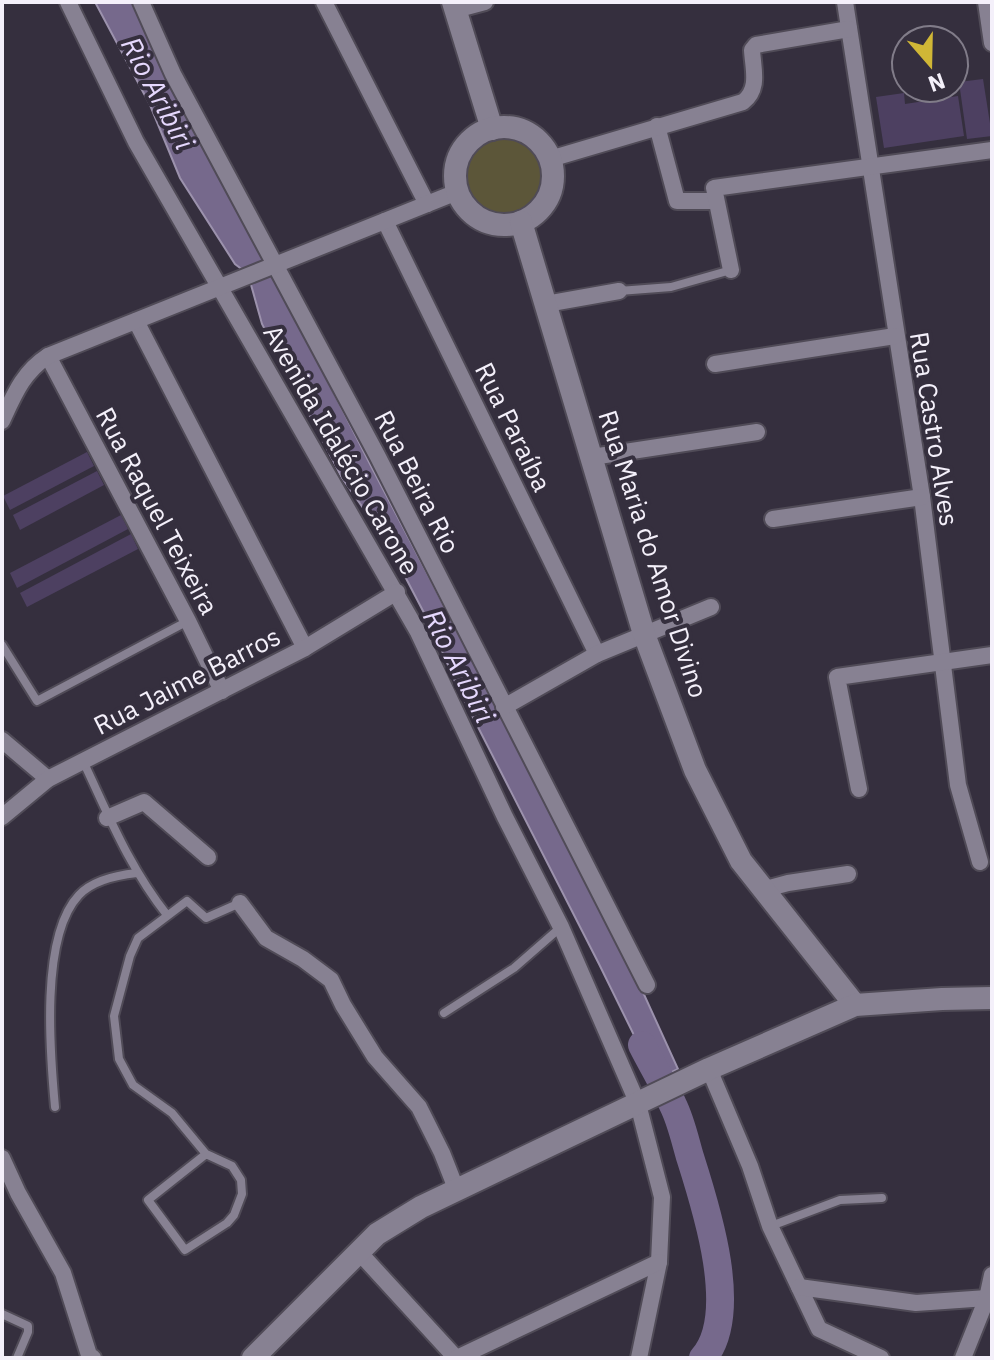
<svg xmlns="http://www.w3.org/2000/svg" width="994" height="1360" font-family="'IBM Plex Sans',sans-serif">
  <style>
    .green { fill: #5c5639 }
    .water { fill: #76698c; stroke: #9c92ad; stroke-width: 2 }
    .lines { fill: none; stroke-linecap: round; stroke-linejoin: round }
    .river { stroke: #76698c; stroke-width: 28 }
    .building { fill: #4d4061 }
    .lane-casing { stroke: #504b57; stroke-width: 12 }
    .street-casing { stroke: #504b57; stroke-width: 20 }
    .secondary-casing { stroke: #504b57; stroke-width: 26 }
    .lane { stroke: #878192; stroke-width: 8 }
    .street { stroke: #878192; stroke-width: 16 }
    .secondary { stroke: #878192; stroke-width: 22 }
    .labels { text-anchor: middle; stroke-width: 8; stroke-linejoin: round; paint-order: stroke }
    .street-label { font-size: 26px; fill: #f4f0fa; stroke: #352f3e }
    .water-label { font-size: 28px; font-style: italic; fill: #e5d8fd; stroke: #352f3e }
  </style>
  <rect width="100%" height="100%" fill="#352f3e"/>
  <circle class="green" cx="501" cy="175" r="40"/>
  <polygon class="water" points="95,2 136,2 371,466 621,944 678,1069 656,1080 599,964 457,686 434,632 387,542 342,478 262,324 248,274 235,264 180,178 150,105"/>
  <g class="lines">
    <path class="river" d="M642,1045C652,1065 664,1084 673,1105C681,1121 685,1140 690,1157C706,1207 741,1315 703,1358"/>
  </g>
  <g class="building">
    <polygon points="983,79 992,136 967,139 959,82"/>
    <polygon points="904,93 905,104 958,96 964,136 884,148 876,97"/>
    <polygon points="87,452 94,466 10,510 3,496"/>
    <polygon points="97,471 104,485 20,530 13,515"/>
    <polygon points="121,515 128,529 17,588 10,573"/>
    <polygon points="131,534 138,549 27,607 20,593"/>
  </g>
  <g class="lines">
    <g class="lane-casing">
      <g id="lane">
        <polyline points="619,291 671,287 731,270"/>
        <polyline points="2,645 37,701 188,621"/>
        <path d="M83,761C109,816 129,867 167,915"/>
        <polyline points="444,1013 514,968 561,927"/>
        <path d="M55,1107C50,1053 40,936 79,895C93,880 118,875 137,873"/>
        <polyline points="206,1154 148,1200 185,1250 227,1223 234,1215 242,1194 241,1180 232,1166 206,1154 172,1113 133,1085 119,1059 114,1016 130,956 138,938 187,901 206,918 240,903"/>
        <polyline points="771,1226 840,1200 882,1198"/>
        <polyline points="2,1314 28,1326 28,1332 17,1358"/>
      </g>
    </g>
    <g class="street-casing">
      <g id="street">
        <polyline points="68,2 136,142 418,632 505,817 561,927 638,1104 662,1197 659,1262 639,1358"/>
        <polyline points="141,2 173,74 377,455 647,985"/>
        <polyline points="324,2 427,204"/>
        <polyline points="845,2 922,497 958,785 980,862"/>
        <polyline points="986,2 992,43"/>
        <polyline points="455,10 485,2"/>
        <polyline points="657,126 677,201 716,201"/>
        <path d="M550,159L743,102C760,89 753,69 752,50L756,45L849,29"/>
        <polyline points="385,221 597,654"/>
        <polyline points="731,270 714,188 992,150"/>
        <polyline points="546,304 619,291"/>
        <polyline points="136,321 305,648"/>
        <polyline points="48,356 188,621 222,691"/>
        <polyline points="715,364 895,336"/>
        <path d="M2,421C14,395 23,372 48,356L457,192"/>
        <polyline points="592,457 757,432"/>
        <polyline points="773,519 922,497"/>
        <polyline points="504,707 597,654 711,607"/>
        <polyline points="2,740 48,779"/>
        <polyline points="859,789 837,677 992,655"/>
        <polyline points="2,817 48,779 305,648 397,592"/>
        <polyline points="107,818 144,802 208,857"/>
        <polyline points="762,890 788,883 848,874"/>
        <polyline points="240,903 266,938 303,959 331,980 343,1005 375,1057 419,1107 442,1153 457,1191"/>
        <polyline points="709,1069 750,1166 770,1226 819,1329 881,1358"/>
        <polyline points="2,1158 18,1193 63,1273 89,1355 93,1358"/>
        <polyline points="358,1251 456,1358"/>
        <polyline points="799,1287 916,1303 987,1298 992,1301"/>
        <polyline points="457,1358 659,1262"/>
        <polyline points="963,1358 987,1298 992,1275"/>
      </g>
    </g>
    <g class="secondary-casing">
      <g id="secondary">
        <polyline points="453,2 492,129"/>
        <circle cx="504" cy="176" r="49"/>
        <polyline points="521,222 644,634 695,770 741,861 855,1005"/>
        <polyline points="253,1358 377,1234 421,1207 709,1069 855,1005 942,999 992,998"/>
      </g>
    </g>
    <use href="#lane" class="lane"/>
    <use href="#street" class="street"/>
    <use href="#secondary" class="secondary"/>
  </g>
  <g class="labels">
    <g class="street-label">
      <text transform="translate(513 427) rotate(64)" y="9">Rua Paraíba</text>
      <text transform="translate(934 429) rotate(81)" y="9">Rua Castro Alves</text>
      <text transform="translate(341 450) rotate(60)" y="9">Avenida Idalécio Carone</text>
      <text transform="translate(417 482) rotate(63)" y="9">Rua Beira Rio</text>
      <text transform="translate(157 511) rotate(62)" y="9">Rua Raquel Teixeira</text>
      <text transform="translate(653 554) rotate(72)" y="9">Rua Maria do Amor Divino</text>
      <text transform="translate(187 681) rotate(-27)" y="9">Rua Jaime Barros</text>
    </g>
    <g class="water-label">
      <text transform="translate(158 93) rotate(62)" y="10">Rio Aribiri</text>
      <text transform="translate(459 666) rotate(63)" y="10">Rio Aribiri</text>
    </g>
  </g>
  <rect width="994" height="1360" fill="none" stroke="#f4f0fa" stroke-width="8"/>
  <g transform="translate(930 64) rotate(160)"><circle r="38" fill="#352f3e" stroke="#817c89" stroke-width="2"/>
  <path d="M0-6L14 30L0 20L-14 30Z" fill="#d0b736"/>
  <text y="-12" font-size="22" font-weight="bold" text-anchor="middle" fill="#f4f0fa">N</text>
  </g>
</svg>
